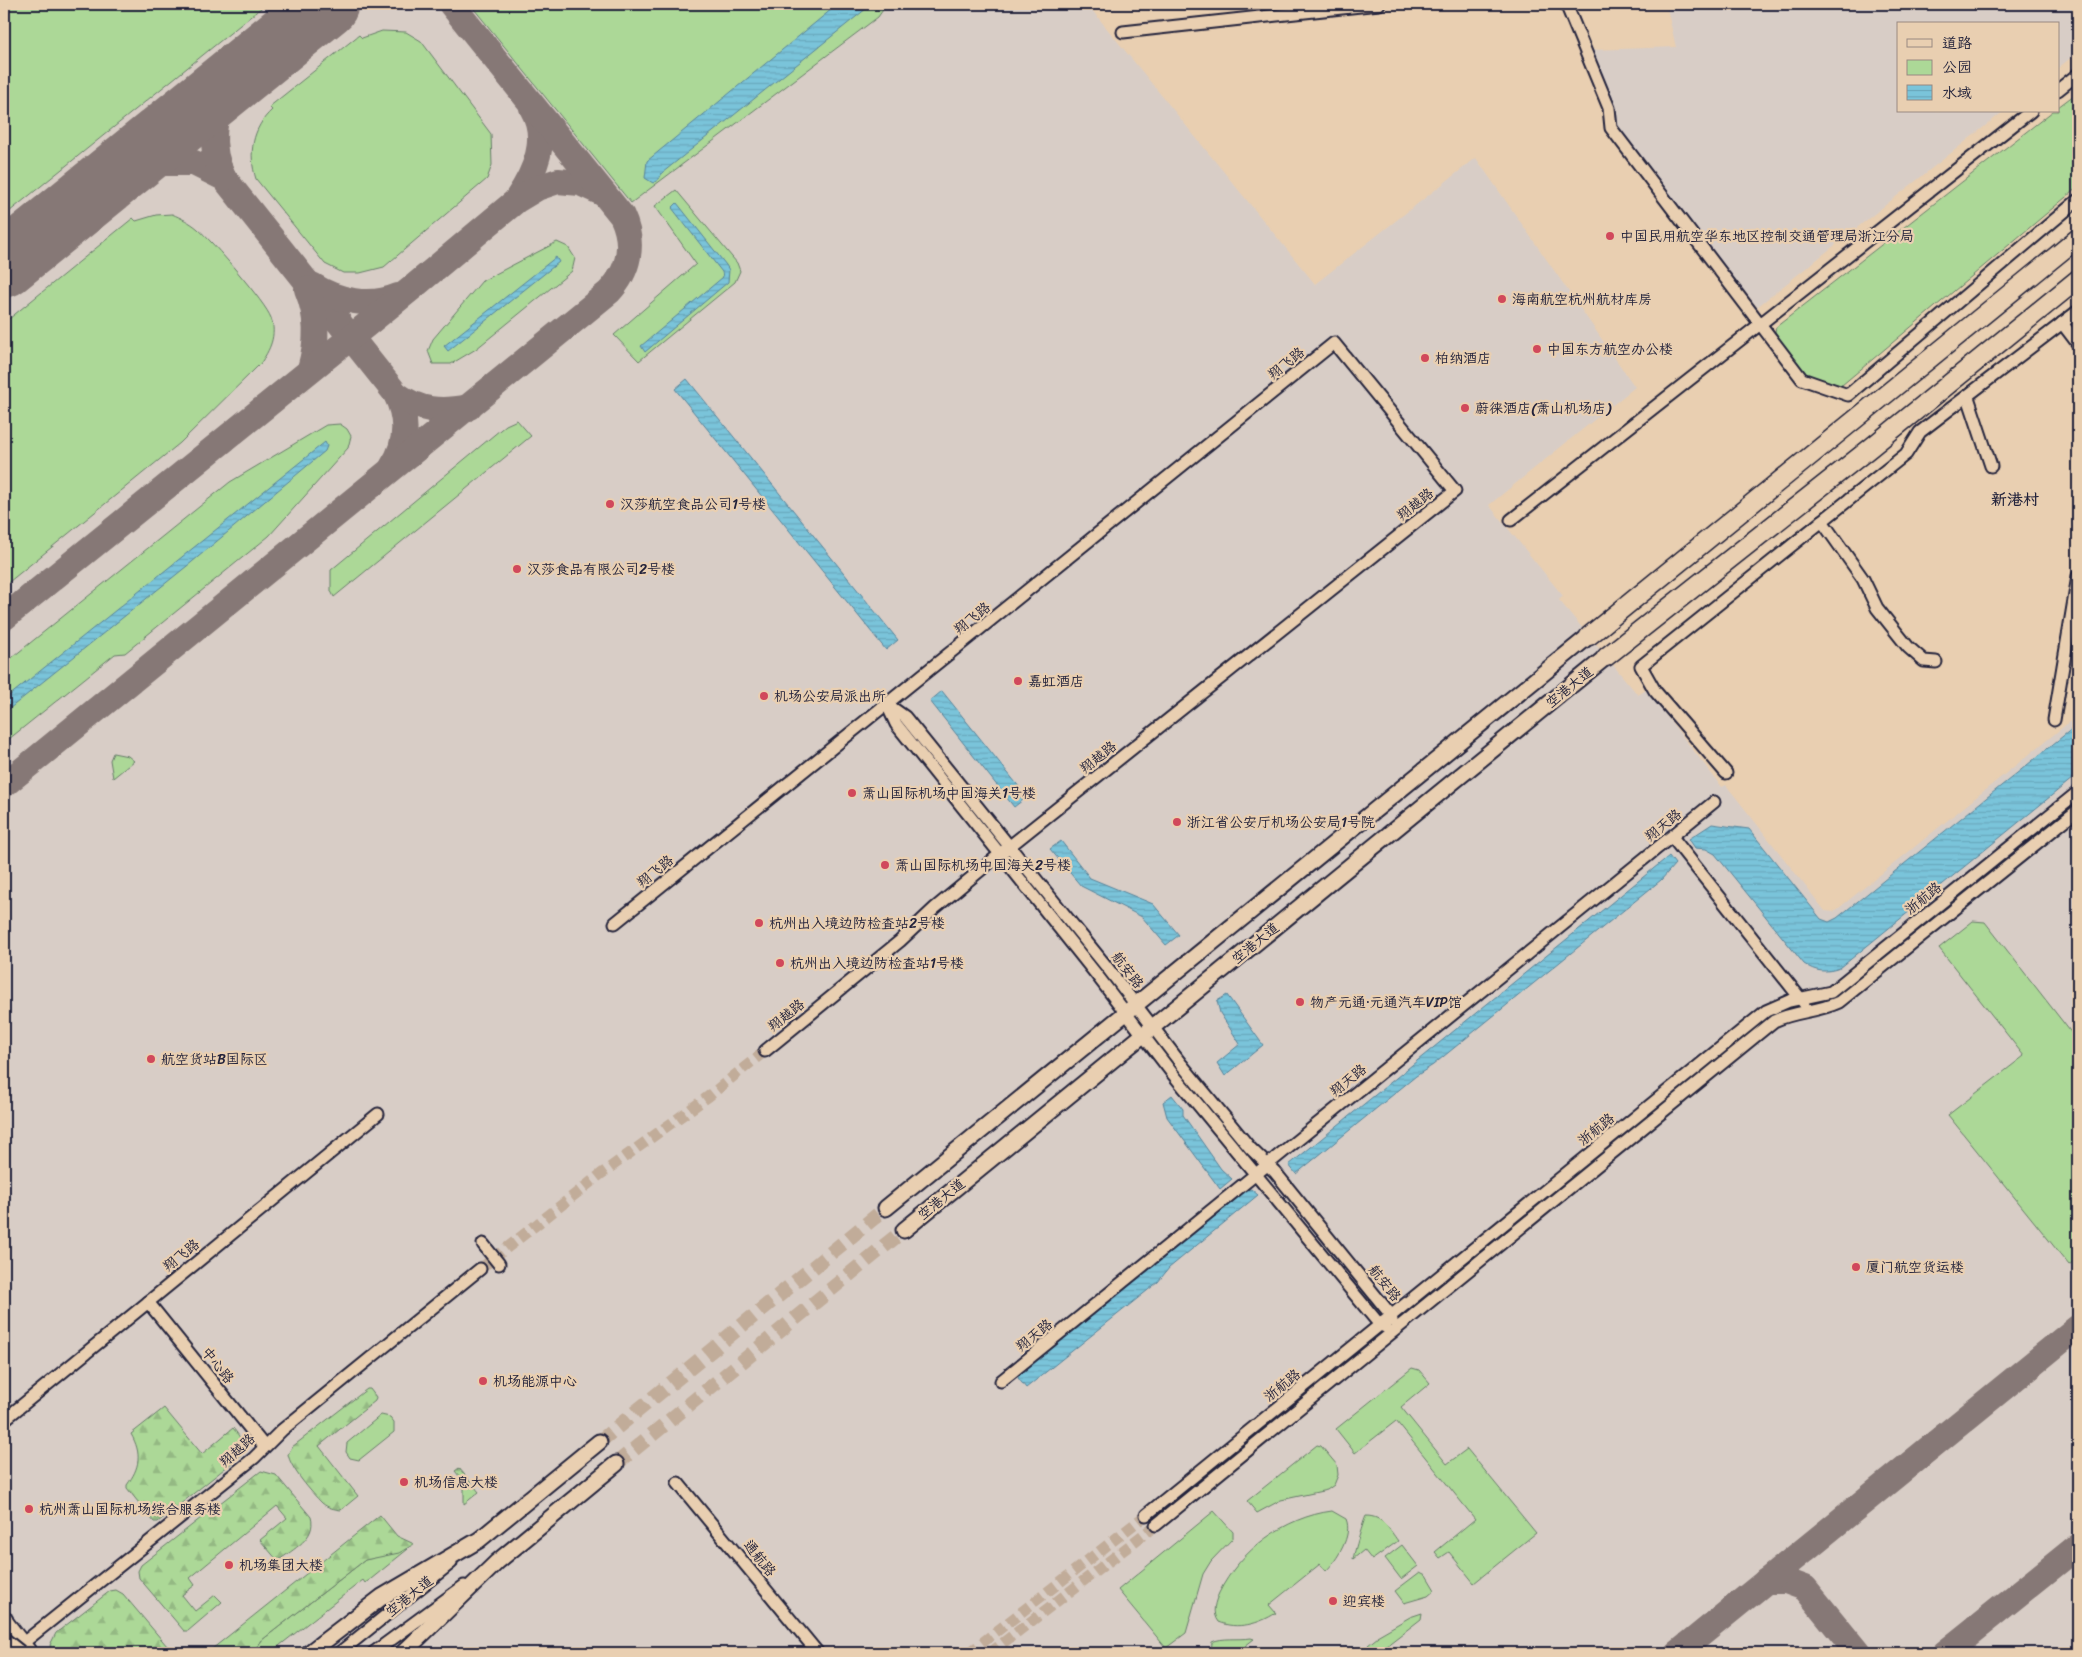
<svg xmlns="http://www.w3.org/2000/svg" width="2082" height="1657" font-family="Sriracha,'LXGW WenKai TC',sans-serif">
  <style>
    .built { fill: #d8cdc6 }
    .green { fill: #acd897; stroke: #677d69 }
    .forest { fill: url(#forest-firs); stroke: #677d69 }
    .water { fill: url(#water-rules); stroke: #57839a }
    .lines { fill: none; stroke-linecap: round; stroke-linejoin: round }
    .taxiway { stroke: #867876; stroke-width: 26 }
    .runway { stroke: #867876; stroke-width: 65 }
    .minor-tunnel { stroke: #c1ac99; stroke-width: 11; stroke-dasharray: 11 5.5; stroke-linecap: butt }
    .major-tunnel { stroke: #c1ac99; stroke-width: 15; stroke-dasharray: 15 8; stroke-linecap: butt }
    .minor-casing { stroke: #22223b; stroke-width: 15 }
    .major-casing { stroke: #22223b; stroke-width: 19 }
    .highway-casing { stroke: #22223b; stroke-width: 21 }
    .minor { stroke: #e9cfb1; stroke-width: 11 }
    .major { stroke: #e9cfb1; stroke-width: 15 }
    .highway { stroke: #e9cfb1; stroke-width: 18 }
    .major-bridge-casing { stroke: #22223b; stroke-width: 19; stroke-linecap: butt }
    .major-bridge { stroke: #e9cfb1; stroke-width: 15 }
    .poi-dot { fill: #d1495b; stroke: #e9cfb1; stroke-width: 2 }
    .labels { text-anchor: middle; stroke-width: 4.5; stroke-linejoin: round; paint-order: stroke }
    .poi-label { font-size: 14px; fill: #22223b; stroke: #e9cfb1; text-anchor: start }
    .street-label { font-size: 14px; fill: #22223b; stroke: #e9cfb1 }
    .quarter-label { font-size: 16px; font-weight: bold; fill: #22223b; stroke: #e9cfb1 }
  </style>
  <defs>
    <pattern id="forest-firs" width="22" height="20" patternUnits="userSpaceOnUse" patternTransform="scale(1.25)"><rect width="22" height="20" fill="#acd897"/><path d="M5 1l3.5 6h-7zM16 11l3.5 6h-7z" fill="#94b983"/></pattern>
    <pattern id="water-rules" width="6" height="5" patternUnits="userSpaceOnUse" patternTransform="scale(1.25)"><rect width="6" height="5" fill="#7ac4da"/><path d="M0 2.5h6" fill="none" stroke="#69a8bc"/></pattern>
  </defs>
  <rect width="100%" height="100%" fill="#e9cfb1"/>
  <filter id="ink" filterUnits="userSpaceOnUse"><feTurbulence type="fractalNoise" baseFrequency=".02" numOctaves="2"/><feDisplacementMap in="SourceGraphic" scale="10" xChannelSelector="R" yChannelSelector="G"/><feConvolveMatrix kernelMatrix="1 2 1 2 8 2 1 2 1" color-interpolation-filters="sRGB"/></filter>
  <g filter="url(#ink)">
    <g class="built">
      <polygon points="4,4 1087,4 1315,284 1476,158 1635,387 1489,505 1563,596 1559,600 1638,695 1646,690 1722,787 1726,785 1825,911 1834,912 2078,715 2078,1653 4,1653"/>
      <polygon points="1666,4 2078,4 2078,52 2058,68 2058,24 1898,24 1898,111 2004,111 1757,307 1614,126 1591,50 1676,47"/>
    </g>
    <g class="green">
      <polygon points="4,4 266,4 4,216"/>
      <polygon points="470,4 887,4 878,17 631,203"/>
      <path d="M382,31L406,32L421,41L491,134L492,165L487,179L384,267L360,273H343L325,264L256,179C248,154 252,128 272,110L269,107L359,35L362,38Z"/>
      <path d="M2078,92V187L1842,385C1802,380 1798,366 1774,336L1776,327L2053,111H2058V107Z"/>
      <polygon points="676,190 737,263 740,271 735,282 639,361 614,335 696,264 655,206"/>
      <path d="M172,214C181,218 190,222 198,229C211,240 266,303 271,318C277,335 270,350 260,364L180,443L4,586V323L133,218L136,221L156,215Z"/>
      <polygon points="557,242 568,247 575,258 572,271 476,349 451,364 433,364 428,351 433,339 482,281"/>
      <polygon points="517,420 531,436 334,597 331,591 331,570 506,425"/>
      <polygon points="340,424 347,429 351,436 348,448 269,536 125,653 115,654 4,743 4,664 230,482 326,425"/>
      <polygon points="113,753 128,756 134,761 113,778 110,760"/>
      <polygon points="1973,921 1985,922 2077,1040 2078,1039 2078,1258 2069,1265 1948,1115 2024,1056 1939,948"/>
      <polygon points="1412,1368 1419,1370 1430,1383 1401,1407 1447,1464 1467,1449 1536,1533 1474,1583 1449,1552 1440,1558 1435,1552 1475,1519 1396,1421 1355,1453 1336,1429"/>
      <polygon points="381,1415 390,1417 394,1422 394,1432 359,1460 350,1458 346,1452 347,1443"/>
      <polygon points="1317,1445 1321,1446 1337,1465 1338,1475 1334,1485 1327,1490 1281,1500 1257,1513 1247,1501"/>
      <polygon points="1214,1511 1233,1532 1233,1538 1211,1561 1203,1574 1186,1633 1166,1648 1118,1590"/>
      <path d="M1332,1511L1346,1519C1353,1535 1337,1560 1326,1571L1320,1564L1269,1605L1276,1613C1259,1624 1237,1630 1218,1622C1211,1613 1215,1602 1219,1593C1240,1550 1285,1517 1332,1511Z"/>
      <path d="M1366,1516C1383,1516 1389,1529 1398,1541L1372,1560L1364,1550L1353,1559C1354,1553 1364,1519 1366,1516Z"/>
      <polygon points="1402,1545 1418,1566 1401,1579 1385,1558"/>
      <polygon points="408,1549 371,1579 365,1583 363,1580 270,1653 253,1653 262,1640 365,1560"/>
      <polygon points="1420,1572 1426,1575 1435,1590 1428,1596 1404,1603 1395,1591"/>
      <polygon points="1422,1613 1421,1619 1377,1653 1368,1645 1378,1637 1377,1636 1410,1617"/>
      <path d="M1251,1638L1254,1639L1245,1646L1251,1653H1211L1212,1642C1222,1637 1239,1640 1251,1638Z"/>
    </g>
    <g class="forest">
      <path d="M367,1389H370L376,1397L375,1401L319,1446L358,1496L341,1510C334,1509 328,1508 322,1503C312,1493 290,1468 288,1454L292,1447Z"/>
      <path d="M164,1408L202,1454L233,1428C241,1438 246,1445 239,1457L158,1522H154L127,1488V1485C140,1467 142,1454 131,1434Z"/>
      <polygon points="459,1468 479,1492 464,1504 464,1482 455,1471"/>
      <path d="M261,1471L276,1475L311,1517C317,1538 293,1549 278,1561L260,1540L287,1518L277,1506L190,1578L195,1585L182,1595L195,1611L215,1595L222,1602L188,1631H184L139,1578L138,1571L141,1565Z"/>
      <polygon points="380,1515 397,1536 414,1544 399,1553 365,1560 262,1640 253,1653 207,1653"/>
      <polygon points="116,1590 123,1594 173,1653 52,1653 50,1645 56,1633 110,1591"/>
    </g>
    <g class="water">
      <polygon points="838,4 872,4 662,173 659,179 653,183 645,178 647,161"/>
      <polygon points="677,203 726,265 729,270 728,282 645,352 641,346 723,277 722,272 672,208"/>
      <polygon points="556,257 559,262 448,351 444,346"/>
      <polygon points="687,379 898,640 886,650 675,389"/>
      <polygon points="325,442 327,446 325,451 192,562 4,713 4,700"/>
      <polygon points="942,691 1020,788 1018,793 1023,800 1014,807 930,701"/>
      <path d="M2078,724V774L1840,968C1826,973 1816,972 1804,964L1715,854L1706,849L1695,848L1689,839L1712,824L1749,829L1821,919L1829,922L1837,918Z"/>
      <polygon points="1061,841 1090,878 1153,904 1179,935 1166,945 1142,917 1081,886 1050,849"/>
      <polygon points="1669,856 1675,864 1661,880 1433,1065 1416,1076 1296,1174 1289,1165"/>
      <polygon points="1227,995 1263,1045 1225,1076 1217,1063 1240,1044 1220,1013 1217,1001"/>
      <polygon points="1172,1095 1183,1109 1183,1115 1221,1169 1232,1179 1220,1189 1167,1117 1163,1102"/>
      <polygon points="1251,1189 1258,1195 1169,1268 1158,1282 1026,1388 1018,1378 1019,1374 1244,1190"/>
    </g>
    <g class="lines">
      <g class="taxiway">
        <path d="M130,163H194L224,178L396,394C408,419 408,443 392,467"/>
        <path d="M224,178C207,146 214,116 227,84"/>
        <path d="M517,199C535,172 550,139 532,108"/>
        <path d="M312,285C337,301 370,308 398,296"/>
        <path d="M307,289C318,316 318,341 310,369"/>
        <path d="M396,394C420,411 440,413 469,407"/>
        <polyline points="4,618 412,288 517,200 537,188 558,181 580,183 604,194"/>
        <path d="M4,785L609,292C629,271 635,244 622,216L451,4"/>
        <polyline points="1766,1581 1786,1581 1805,1588 1858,1653"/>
        <polyline points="1678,1653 2078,1327"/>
        <polyline points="1945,1653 2078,1546"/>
      </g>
      <polyline class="runway" points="4,265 326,4"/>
      <g class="minor-tunnel">
        <polyline points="480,1269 601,1174 709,1096 765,1051"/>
        <polyline points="969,1653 1146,1515"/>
        <polyline points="990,1653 1156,1525"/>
      </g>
      <g class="major-tunnel">
        <polyline points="599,1442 886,1208"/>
        <polyline points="616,1464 904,1230"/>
      </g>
      <g class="minor-casing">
        <g id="minor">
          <polyline points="1566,4 1609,108 1611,128 1802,379 1848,395 2078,200"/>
          <polyline points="1123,32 1379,4"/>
          <polyline points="2058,90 2078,74"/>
          <polyline points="2062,323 2078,344"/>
          <polyline points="1968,397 1991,466"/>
          <polyline points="1511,520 2031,111"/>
          <polyline points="1822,521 1863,579 1877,608 1908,647 1924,661 1936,662"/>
          <polyline points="888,705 905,717 1106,966 1182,1065 1250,1148 1275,1172 1391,1315 1392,1321"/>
          <polyline points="888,707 896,724 1096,974 1172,1073 1380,1325 1385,1327"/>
          <polyline points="2054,720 2078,576"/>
          <polyline points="1726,773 1655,691 1641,666 1906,454 1920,432 2078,311"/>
          <polyline points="1672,837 1804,1003"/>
          <polyline points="615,923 1334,343 1455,491 1000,854 935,908 900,941 765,1051"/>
          <polyline points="483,1244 499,1264"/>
          <polyline points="148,1302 264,1446"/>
          <polyline points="1001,1381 1714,802"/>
          <polyline points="4,1420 378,1114"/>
          <polyline points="678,1483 818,1653"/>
          <polyline points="1146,1515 1766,1011 1789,1001 1831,992 2078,792"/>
          <path d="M1156,1525L1774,1021C1795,1011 1818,1012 1839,1002L2078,810"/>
          <polyline points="4,1617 32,1653"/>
          <polyline points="13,1651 254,1458 282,1430 480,1269"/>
          <polyline points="339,1653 451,1563"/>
          <polyline points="373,1653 464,1586"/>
        </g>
      </g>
      <g class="major-casing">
        <g id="major">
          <polyline points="886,1208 1589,636"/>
          <polyline points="904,1230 1606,657"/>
          <polyline points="4,1620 5,1620"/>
          <polyline points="309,1653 382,1597 479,1540 599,1442"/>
          <polyline points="403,1653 497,1562 616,1464"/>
        </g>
      </g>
      <g class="highway-casing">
        <g id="highway">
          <polyline points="1589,636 2078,238"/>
          <polyline points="1606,657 1869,449 2078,279"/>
        </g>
      </g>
      <use href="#minor" class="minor"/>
      <use href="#major" class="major"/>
      <use href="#highway" class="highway"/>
      <g class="major-bridge-casing">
        <polyline id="major-bridge" points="4,1641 19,1653"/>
      </g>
      <use href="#major-bridge" class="major-bridge"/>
    </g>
  </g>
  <g class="poi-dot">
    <circle cx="1610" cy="236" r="5"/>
    <circle cx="1502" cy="299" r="5"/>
    <circle cx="1537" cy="349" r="5"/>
    <circle cx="1425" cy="358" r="5"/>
    <circle cx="1465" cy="408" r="5"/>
    <circle cx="610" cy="504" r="5"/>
    <circle cx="517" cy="569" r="5"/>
    <circle cx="1018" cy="681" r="5"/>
    <circle cx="764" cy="696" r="5"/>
    <circle cx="852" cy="793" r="5"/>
    <circle cx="1177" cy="822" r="5"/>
    <circle cx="885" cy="865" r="5"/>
    <circle cx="759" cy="923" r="5"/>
    <circle cx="780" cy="963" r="5"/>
    <circle cx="1300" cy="1002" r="5"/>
    <circle cx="151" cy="1059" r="5"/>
    <circle cx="1856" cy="1267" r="5"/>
    <circle cx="483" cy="1381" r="5"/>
    <circle cx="404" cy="1482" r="5"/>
    <circle cx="29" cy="1509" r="5"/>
    <circle cx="229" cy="1565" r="5"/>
    <circle cx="1333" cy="1601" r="5"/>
  </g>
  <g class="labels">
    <g class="poi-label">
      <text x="1620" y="241">中国民用航空华东地区控制交通管理局浙江分局</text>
      <text x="1512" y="304">海南航空杭州航材库房</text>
      <text x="1547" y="354">中国东方航空办公楼</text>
      <text x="1435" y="363">柏纳酒店</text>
      <text x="1475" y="413">蔚徕酒店(萧山机场店)</text>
      <text x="620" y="509">汉莎航空食品公司1号楼</text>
      <text x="527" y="574">汉莎食品有限公司2号楼</text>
      <text x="1028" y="686">嘉虹酒店</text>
      <text x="774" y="701">机场公安局派出所</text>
      <text x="862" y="798">萧山国际机场中国海关1号楼</text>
      <text x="1187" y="827">浙江省公安厅机场公安局1号院</text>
      <text x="895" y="870">萧山国际机场中国海关2号楼</text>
      <text x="769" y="928">杭州出入境边防检查站2号楼</text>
      <text x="790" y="968">杭州出入境边防检查站1号楼</text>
      <text x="1310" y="1007">物产元通·元通汽车VIP馆</text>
      <text x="161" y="1064">航空货站B国际区</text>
      <text x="1866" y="1272">厦门航空货运楼</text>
      <text x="493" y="1386">机场能源中心</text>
      <text x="414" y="1487">机场信息大楼</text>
      <text x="39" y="1514">杭州萧山国际机场综合服务楼</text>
      <text x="239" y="1570">机场集团大楼</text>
      <text x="1343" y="1606">迎宾楼</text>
    </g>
    <g class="street-label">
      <text transform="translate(1286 363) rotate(-39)" y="5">翔飞路</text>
      <text transform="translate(1415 504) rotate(-39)" y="5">翔越路</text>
      <text transform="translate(972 618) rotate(-39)" y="5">翔飞路</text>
      <text transform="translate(1569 687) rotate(-39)" y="5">空港大道</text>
      <text transform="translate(1098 757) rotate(-39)" y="5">翔越路</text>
      <text transform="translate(1663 825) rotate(-39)" y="5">翔天路</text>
      <text transform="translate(655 871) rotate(-39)" y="5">翔飞路</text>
      <text transform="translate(1923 898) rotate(-39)" y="5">浙航路</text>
      <text transform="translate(1255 943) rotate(-39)" y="5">空港大道</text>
      <text transform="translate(1128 970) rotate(52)" y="5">航安路</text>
      <text transform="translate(786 1015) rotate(-39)" y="5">翔越路</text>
      <text transform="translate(1348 1080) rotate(-39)" y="5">翔天路</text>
      <text transform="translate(1596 1129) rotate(-39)" y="5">浙航路</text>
      <text transform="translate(941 1199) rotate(-39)" y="5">空港大道</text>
      <text transform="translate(181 1255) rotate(-39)" y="5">翔飞路</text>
      <text transform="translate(1385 1283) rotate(51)" y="5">航安路</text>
      <text transform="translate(1034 1335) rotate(-39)" y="5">翔天路</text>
      <text transform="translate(218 1365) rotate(51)" y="5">中心路</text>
      <text transform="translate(1282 1385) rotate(-39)" y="5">浙航路</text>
      <text transform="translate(237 1450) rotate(-42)" y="5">翔越路</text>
      <text transform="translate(760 1558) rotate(51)" y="5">通航路</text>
      <text transform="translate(409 1596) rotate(-39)" y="5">空港大道</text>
    </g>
    <g class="quarter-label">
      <text x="2015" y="505">新港村</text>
    </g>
  </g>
  <rect width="2082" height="1657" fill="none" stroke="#e9cfb1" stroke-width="20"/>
  <rect x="10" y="10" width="2062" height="1637" fill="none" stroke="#22223b" stroke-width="2" filter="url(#ink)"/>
  <rect x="1897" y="22" width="162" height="90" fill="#e9cfb1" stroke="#998a82"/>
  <rect x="1907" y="39" width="25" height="8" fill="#e9cfb1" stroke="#998a82"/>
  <text x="1942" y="48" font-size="15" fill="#22223b">道路</text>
  <rect x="1907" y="60" width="25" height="15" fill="#acd897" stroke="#998a82"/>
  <text x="1942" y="72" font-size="15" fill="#22223b">公园</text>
  <rect x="1907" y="85" width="25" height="15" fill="url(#water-rules)" stroke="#998a82"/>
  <text x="1942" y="98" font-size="15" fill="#22223b">水域</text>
</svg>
